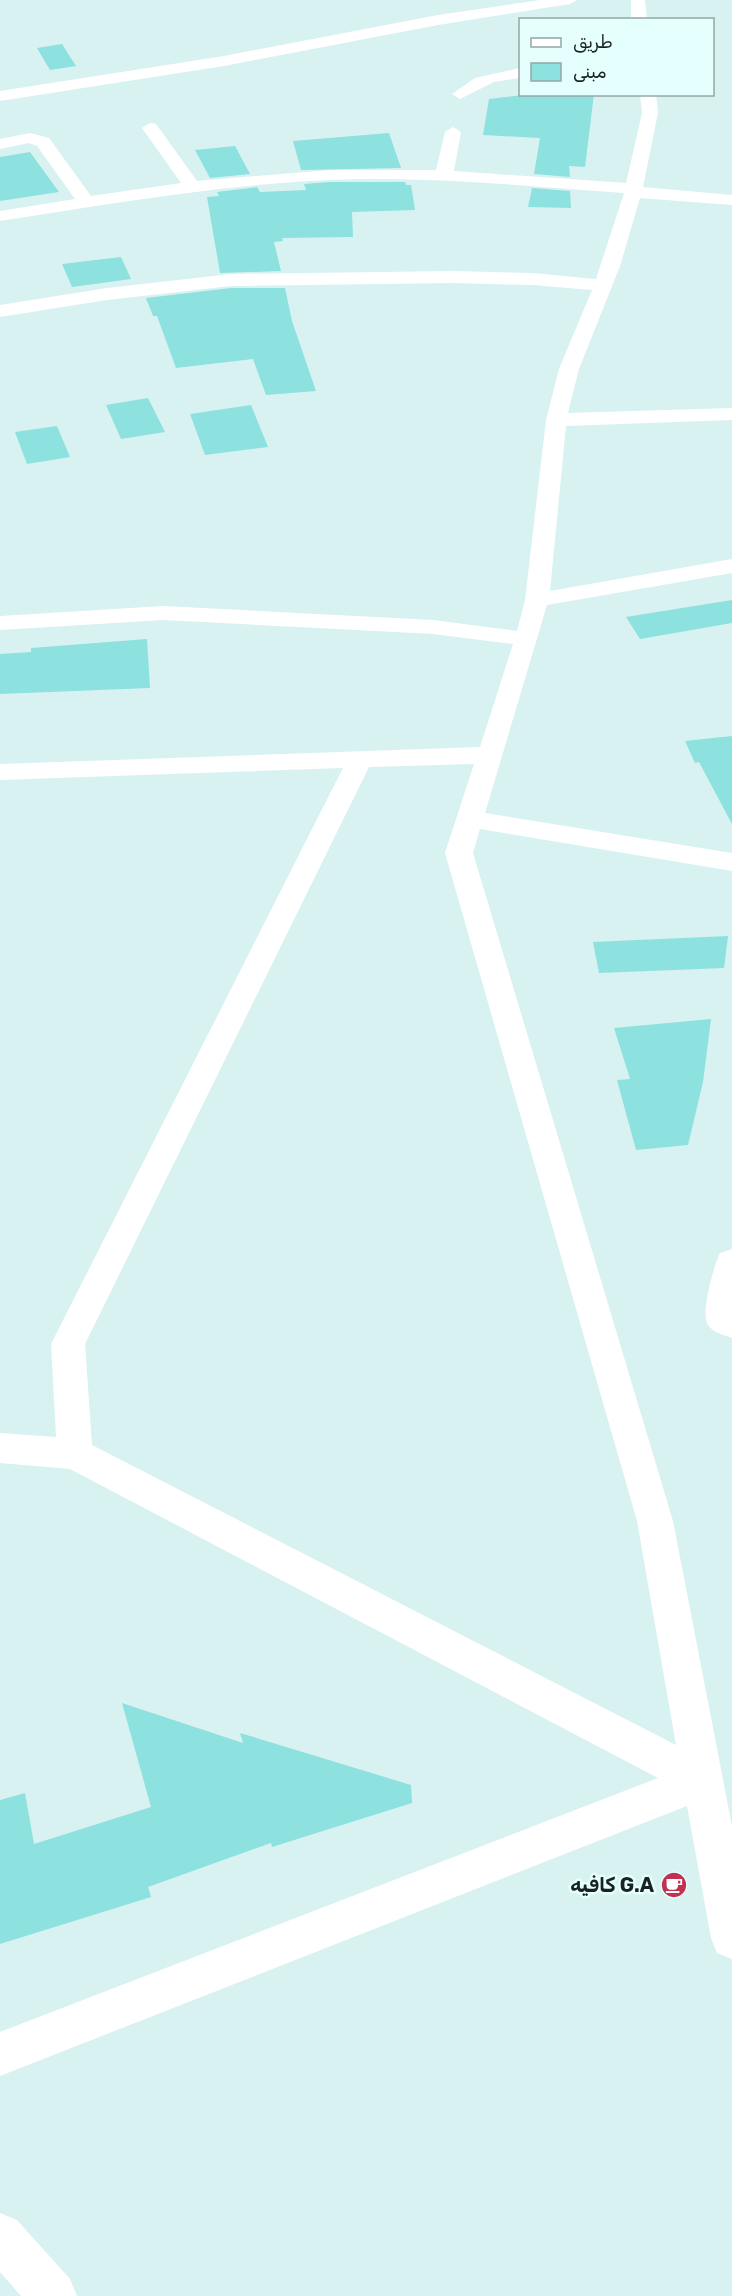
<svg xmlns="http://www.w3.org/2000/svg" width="732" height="2296" font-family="Rubik,Cairo,sans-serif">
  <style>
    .building { fill: #8de1df }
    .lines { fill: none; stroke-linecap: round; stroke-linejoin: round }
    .minor { fill: #fff; fill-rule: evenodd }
    .labels { text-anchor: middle; stroke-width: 5; stroke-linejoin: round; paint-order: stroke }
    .near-poi-label { font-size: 20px; font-weight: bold; fill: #1a2323; stroke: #e5fffe; text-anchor: end }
  </style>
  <rect width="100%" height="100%" fill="#d8f2f1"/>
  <g class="building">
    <polygon points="62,44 76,66 50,70 37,48"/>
    <polygon points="533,94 594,94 585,167 569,166 570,177 534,174 540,138 483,135 489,99"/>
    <polygon points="389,133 401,168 301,170 293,141"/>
    <polygon points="235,146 250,174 210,178 195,150"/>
    <polygon points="30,152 59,192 0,201 0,157"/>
    <polygon points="329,182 405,182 406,185 411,185 415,210 352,212 353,237 282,238 283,241 274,242 281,271 220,273 207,197 219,196 217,192 257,187 260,192 306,190 304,184"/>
    <polygon points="532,188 570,191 571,208 528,207"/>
    <polygon points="121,257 131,279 72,287 62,264"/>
    <polygon points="231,288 285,288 292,321 316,391 266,395 253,359 176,368 157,316 153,316 146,298"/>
    <polygon points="148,398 165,432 121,439 106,405"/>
    <polygon points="251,405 268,447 205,455 190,414"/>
    <polygon points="57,426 70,457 27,464 15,432"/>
    <polygon points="732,600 732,623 640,639 626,617"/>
    <polygon points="147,639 150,688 0,694 0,654 31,652 31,648"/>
    <polygon points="732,736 732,824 699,762 695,763 685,741"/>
    <polygon points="728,936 724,968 599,973 593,942"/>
    <polygon points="711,1019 703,1082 688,1145 636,1150 617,1080 630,1079 614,1028"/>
    <polygon points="122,1703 243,1743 240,1733 411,1785 412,1803 272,1847 271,1843 148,1887 151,1897 0,1944 0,1800 25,1793 34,1844 151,1807"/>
  </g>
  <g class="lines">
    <g class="minor">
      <polygon points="540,0 577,0 570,4 438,25 224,66 0,101 0,91 224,56 438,15"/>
      <polygon points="631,0 645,0 647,20 631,20"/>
      <polygon points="520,68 520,78 494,82 460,99 452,94 475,78"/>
      <path d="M640,94H656L658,113L643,187L732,195V205L640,198L620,266L579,369L568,413L732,408V420L566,426L550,591L732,559V573L547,605L485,813L732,853V871L480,829L473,853L673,1521L732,1826V1959L717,1953L711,1938L687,1806L0,2076V2032L658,1778L70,1469L0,1463V1433L56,1437L51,1344L343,768L0,780V764L480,747L513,644L433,634L163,620L0,630V616L163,606L433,620L517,631L525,600L546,420L559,369L592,290L532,285L453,283L231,286L107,300L0,317V305L107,288L231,274L453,271L532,273L596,279L624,193C526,186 427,176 329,180C218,185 109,204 0,221V211L75,199L37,146L29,143L0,149V139L30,133L49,138L91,196L181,183L142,128L150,123L156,124L197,181L329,170H436L445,132L453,127L461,132L454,171L626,183L642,113ZM474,764L445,853L637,1521L676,1745L92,1445L85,1344L369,767Z"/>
      <path d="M732,1249V1338C724,1335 712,1332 708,1325C700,1314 714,1265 720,1253Z"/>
      <polygon points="0,2213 17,2220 70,2279 77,2296 21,2296 0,2272"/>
    </g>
  </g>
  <defs>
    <g id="cafe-disc" transform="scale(1.35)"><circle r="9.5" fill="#c23250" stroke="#e5fffe"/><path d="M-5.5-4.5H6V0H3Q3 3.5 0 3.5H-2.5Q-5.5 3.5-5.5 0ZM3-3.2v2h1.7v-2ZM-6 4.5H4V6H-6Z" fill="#fff"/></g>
  </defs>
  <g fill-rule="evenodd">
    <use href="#cafe-disc" x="674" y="1885"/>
  </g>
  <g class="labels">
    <g class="near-poi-label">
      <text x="654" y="1892">كافيه G.A</text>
    </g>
  </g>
  <rect x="519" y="18" width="195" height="78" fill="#e5fffe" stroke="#94a7a6" stroke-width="1.5"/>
  <rect x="531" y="38" width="30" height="9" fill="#ffffff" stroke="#94a7a6" stroke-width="1.5"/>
  <text x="573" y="48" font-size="18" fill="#1a2323">طريق</text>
  <rect x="531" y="63" width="30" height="18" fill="#8de1df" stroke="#94a7a6" stroke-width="1.5"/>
  <text x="573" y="78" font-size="18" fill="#1a2323">مبنى</text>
</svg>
